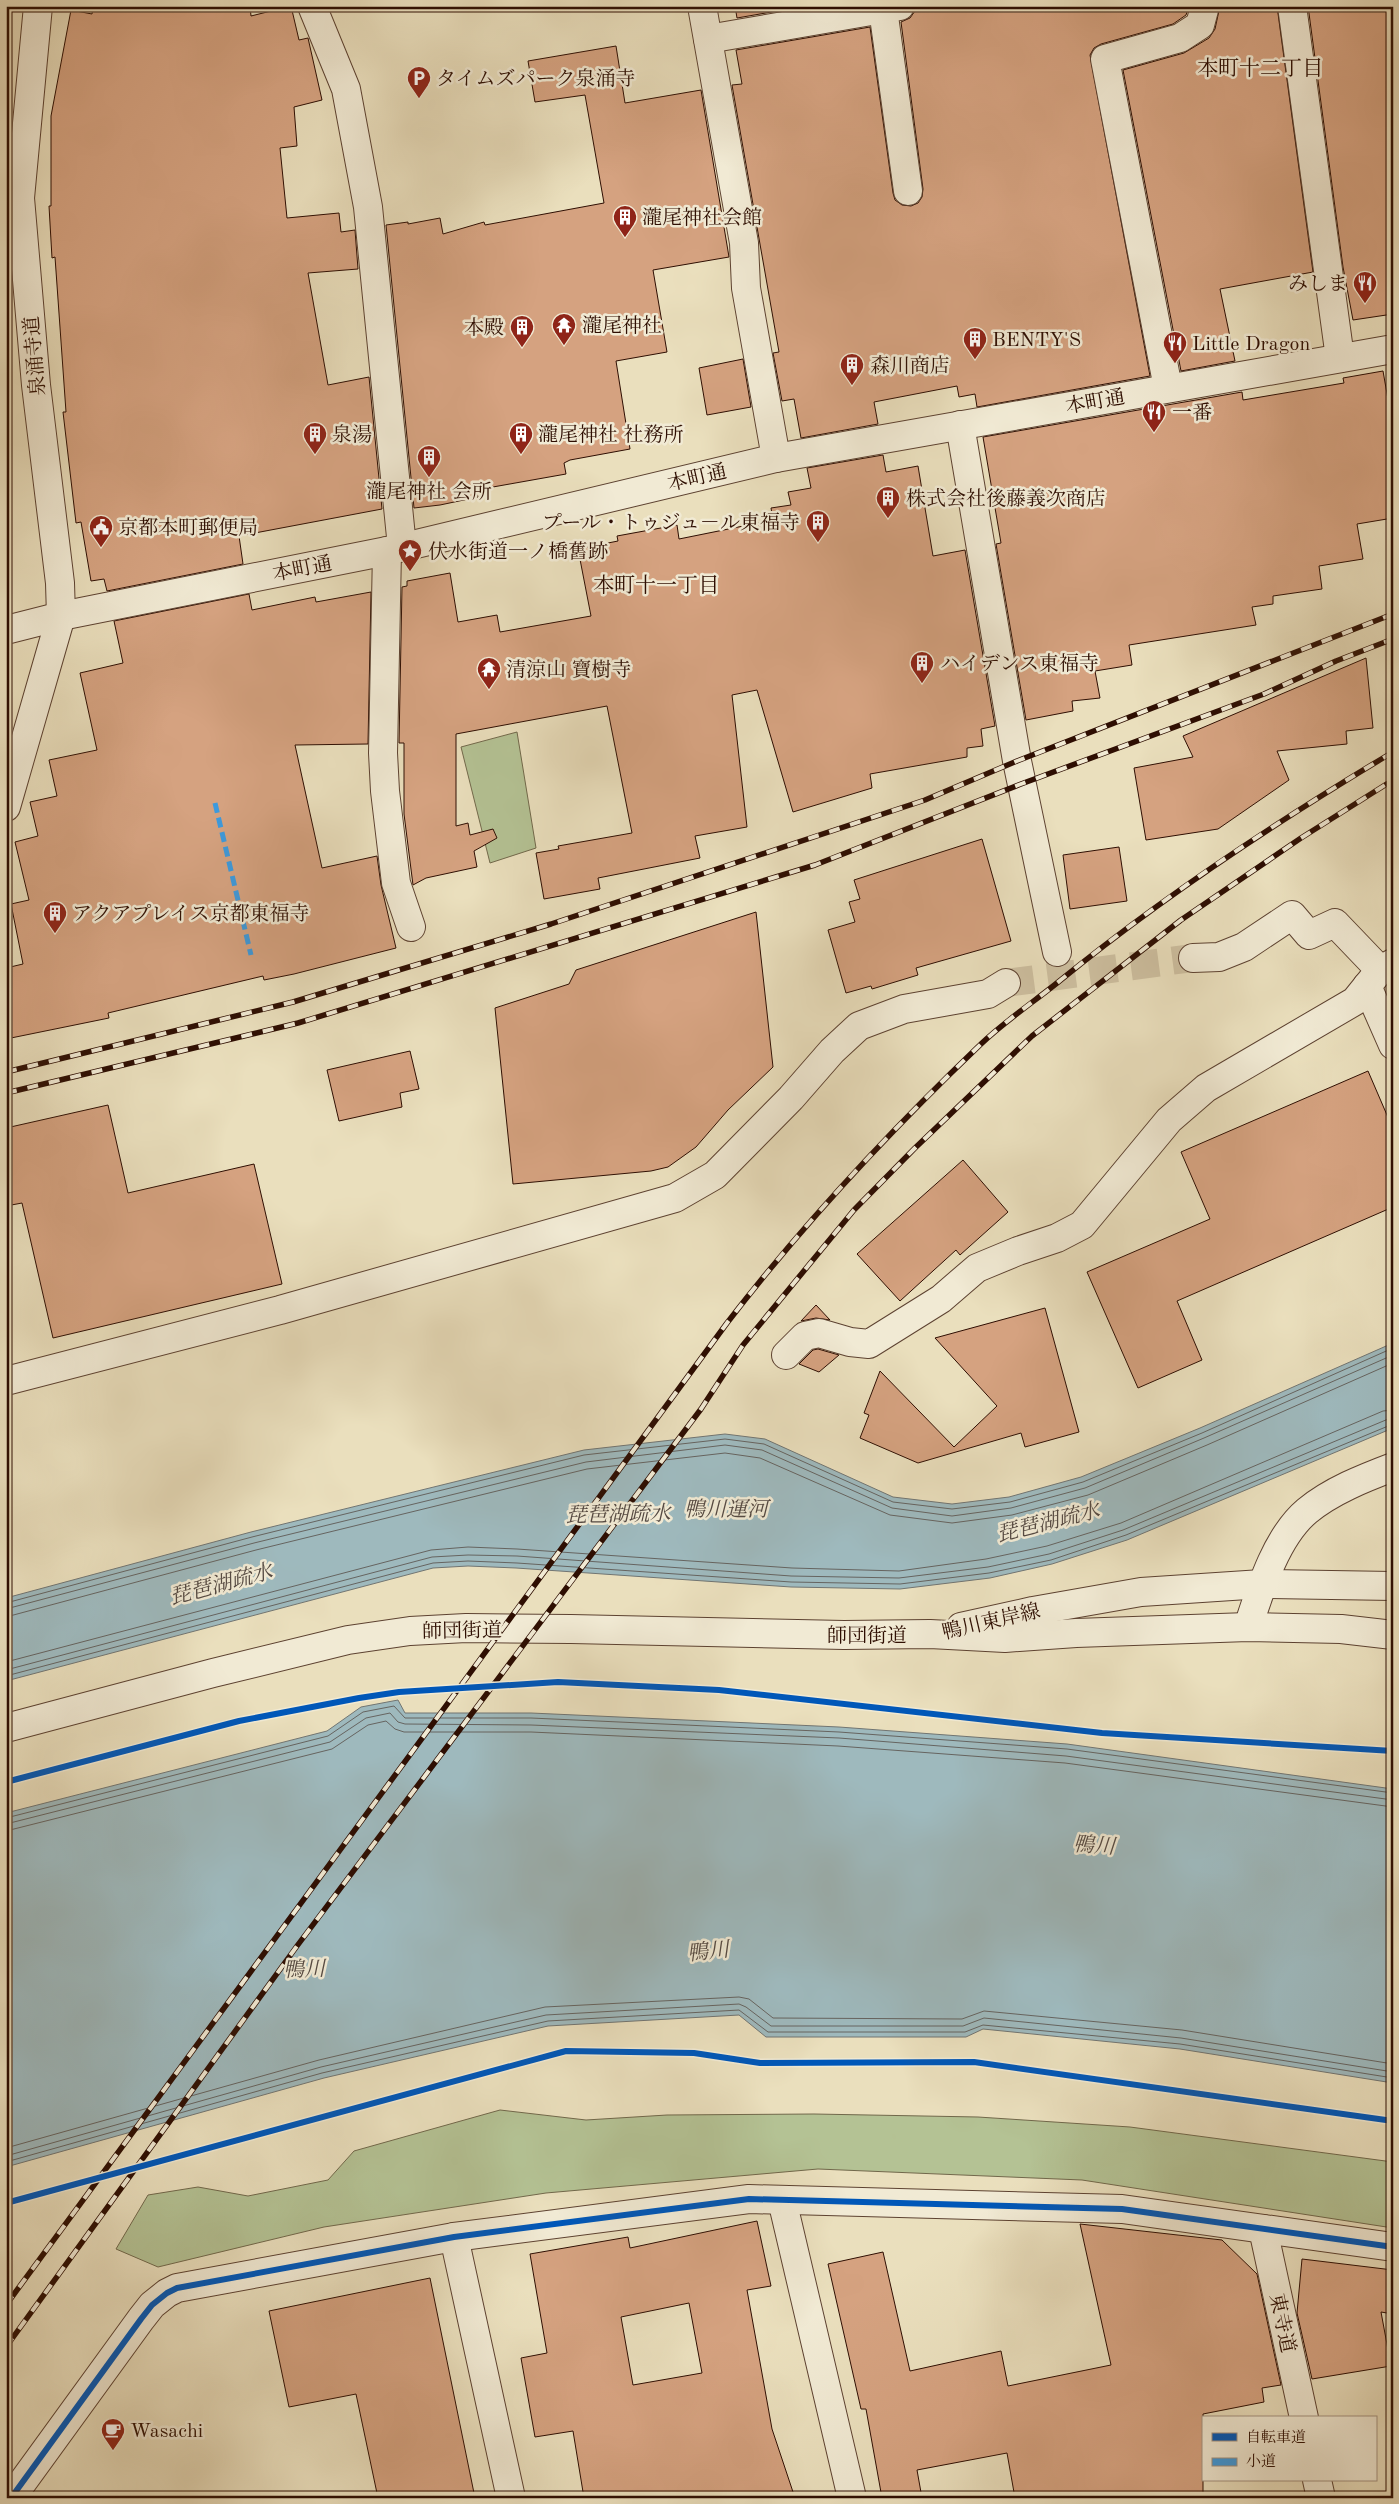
<svg xmlns="http://www.w3.org/2000/svg" width="1399" height="2504" font-family="'Old Standard TT','Noto Serif JP',serif">
  <style>
    .green { fill: #b4c294; stroke: #71684b }
    .water { fill: #9eb9bd; stroke: #717572 }
    .lines { fill: none; stroke-linecap: round; stroke-linejoin: round }
    .shore { stroke: #666460; stroke-width: 1 }
    .building { fill: #d5a280; stroke: #2e0e02; fill-rule: evenodd }
    .minor-tunnel { stroke: #cec0a1; stroke-width: 28; stroke-dasharray: 28 14; stroke-linecap: butt }
    .minor-casing { stroke: #5d4231; stroke-width: 30 }
    .minor { stroke: #f1ead4; stroke-width: 28 }
    .rail-casing { stroke: #2e0e02; stroke-width: 5.5 }
    .rail { stroke: #f1ead4; stroke-width: 4; stroke-dasharray: 11; stroke-linecap: butt }
    .quiet { stroke: #3d9add; stroke-width: 5; stroke-dasharray: 10 5; stroke-linecap: butt }
    .cycleway-casing { stroke: #f1ead4; stroke-width: 9 }
    .cycleway { stroke: #0057b8; stroke-width: 6 }
    .labels { text-anchor: middle; stroke-width: 5; stroke-linejoin: round; paint-order: stroke }
    .poi-label { font-size: 20px; fill: #2e0e02; stroke: #f1ead4; text-anchor: start }
    .street-label { font-size: 20px; fill: #2e0e02; stroke: #f1ead4 }
    .neighbourhood-label { font-size: 21px; fill: #2e0e02; stroke: #f1ead4 }
    .water-label { font-size: 21px; font-style: italic; fill: #554a43; stroke: #f1ead4 }
  </style>
  <rect width="100%" height="100%" fill="#eadfbd"/>
  <filter id="stains"><feTurbulence type="fractalNoise" baseFrequency=".004" numOctaves="4"/><feColorMatrix values="0 0 0 0 .2 0 0 0 0 .09 0 0 0 0 .02 0 0 0 .5 -.17"/></filter>
  <radialGradient id="worn" r=".72"><stop offset=".6" stop-color="#630" stop-opacity="0"/><stop offset="1" stop-color="#630" stop-opacity=".3"/></radialGradient>
  <g class="green">
    <polygon points="517,732 536,848 490,863 461,747"/>
    <polygon points="500,2110 586,2120 667,2115 814,2114 978,2117 1130,2127 1393,2162 1393,2228 1082,2180 818,2169 546,2193 324,2227 158,2267 116,2249 148,2195 198,2187 248,2196 328,2180 354,2151"/>
  </g>
  <g class="water">
    <polygon points="1393,1343 1393,1428 1127,1540 1052,1564 990,1578 900,1589 791,1587 516,1568 468,1566 433,1568 6,1681 6,1598 251,1532 584,1450 725,1434 765,1439 893,1497 952,1504 1009,1497 1081,1477 1200,1428"/>
    <polygon points="398,1700 405,1713 531,1713 839,1727 1067,1744 1393,1789 1393,2083 1180,2049 983,2029 966,2037 766,2037 739,2015 548,2026 324,2078 6,2167 6,1813 327,1731 361,1707"/>
  </g>
  <g class="lines">
    <g class="shore">
      <polyline points="6,1603 252,1537 584,1455 725,1439 764,1444 893,1502 952,1509 1010,1502 1083,1482 1202,1433 1393,1348"/>
      <polyline points="6,1609 254,1543 586,1462 725,1445 762,1450 892,1508 952,1516 1011,1508 1085,1488 1204,1438 1393,1355"/>
      <polyline points="6,1617 256,1550 587,1469 725,1453 760,1458 890,1515 952,1523 1012,1515 1088,1495 1207,1445 1393,1363"/>
      <polyline points="6,1662 431,1550 468,1547 517,1549 792,1568 899,1571 986,1559 1047,1546 1121,1523 1383,1411 1393,1410"/>
      <polyline points="6,1670 432,1557 468,1555 517,1556 791,1576 899,1578 988,1567 1049,1554 1123,1530 1393,1417"/>
      <polyline points="6,1676 433,1563 468,1561 517,1563 791,1582 900,1584 989,1573 1051,1560 1126,1535 1393,1424"/>
      <polyline points="6,1818 328,1736 363,1712 394,1706 405,1718 531,1718 839,1732 1067,1749 1393,1793"/>
      <polyline points="6,1824 330,1742 366,1718 390,1713 398,1722 405,1724 531,1725 839,1738 1066,1756 1393,1800"/>
      <polyline points="6,1831 332,1749 368,1725 386,1721 395,1729 404,1732 531,1732 838,1746 1065,1763 1393,1807"/>
      <polyline points="6,2148 319,2060 545,2007 739,1997 749,1999 773,2018 962,2019 984,2011 1182,2030 1393,2064"/>
      <polyline points="6,2156 321,2067 546,2015 739,2004 746,2007 771,2026 963,2026 984,2018 1181,2038 1393,2072"/>
      <polyline points="6,2162 322,2073 548,2021 739,2010 768,2032 965,2032 983,2025 1180,2044 1393,2078"/>
    </g>
  </g>
  <g class="building">
    <polygon points="93,6 250,6 251,16 291,6 299,40 308,38 322,100 294,107 297,146 280,148 287,218 339,213 341,232 355,230 358,269 308,273 328,385 369,377 382,509 239,536 243,564 107,591 104,579 91,581 81,522 76,523 63,412 66,412 55,257 52,258 49,206 51,206 51,116 71,10 92,14"/>
    <polygon points="735,6 806,6 737,18"/>
    <polygon points="945,6 1189,6 1186,15 1173,24 1101,44 1094,48 1090,55 1150,376 977,407 975,394 959,397 957,386 874,402 878,424 801,438 794,399 782,401 773,353 779,352 732,85 742,84 736,50 870,27 893,193 895,200 902,205 911,206 918,203 922,197 923,189 901,22 910,18 915,11"/>
    <polygon points="1220,6 1277,6 1313,272 1220,289 1235,361 1181,371 1123,70 1184,53 1209,38 1215,29"/>
    <polygon points="1308,6 1389,6 1393,35 1393,314 1353,320 1343,267"/>
    <polygon points="616,46 625,103 701,90 729,257 653,270 667,352 616,361 630,449 570,460 564,463 566,474 476,490 478,497 440,505 414,508 386,225 408,222 408,224 440,218 443,234 484,222 485,225 604,203 585,95 535,102 528,61"/>
    <polygon points="743,359 751,407 707,415 699,368"/>
    <polygon points="1383,371 1393,428 1393,518 1357,524 1363,559 1319,566 1322,589 1273,596 1273,604 1252,607 1256,625 1129,645 1132,665 1095,671 1100,698 1072,701 1073,711 1026,720 996,544 1001,543 983,437 1242,392 1243,400 1344,383 1343,378"/>
    <polygon points="883,455 886,472 918,466 933,556 965,550 995,726 981,729 983,746 967,748 967,757 870,774 872,788 793,812 757,690 732,695 747,827 695,836 700,858 598,878 600,889 544,899 536,853 559,849 558,846 632,833 607,706 456,734 456,826 468,823 470,835 493,829 497,838 474,851 477,867 426,878 413,885 404,814 404,743 399,743 402,587 407,586 407,581 450,573 458,622 497,615 500,632 591,616 578,549 618,541 617,536 677,525 679,539 773,520 771,508 791,505 788,492 811,488 807,468"/>
    <polygon points="371,592 368,744 295,745 322,868 377,856 381,885 396,948 294,974 264,980 263,976 108,1013 109,1018 6,1039 6,968 23,964 11,904 29,900 15,842 38,836 30,802 57,796 49,760 97,750 80,673 123,663 114,621 249,594 252,610 315,597 316,602"/>
    <polygon points="1366,658 1373,728 1346,731 1347,744 1277,751 1289,780 1218,829 1146,840 1134,768 1193,757 1183,736"/>
    <polygon points="982,839 1011,941 916,968 918,975 872,989 871,986 846,993 828,930 855,922 849,902 860,899 854,880"/>
    <polygon points="1119,847 1127,901 1070,909 1063,855"/>
    <polygon points="756,912 773,1067 728,1110 696,1147 668,1167 651,1171 513,1184 495,1008 569,984 576,970"/>
    <polygon points="410,1051 419,1089 400,1093 402,1107 339,1121 327,1070"/>
    <polygon points="1368,1071 1393,1129 1393,1207 1177,1301 1202,1360 1138,1388 1087,1272 1210,1219 1181,1152"/>
    <polygon points="108,1105 128,1193 254,1164 282,1284 53,1338 22,1203 6,1206 6,1128"/>
    <polygon points="963,1160 1008,1212 960,1255 956,1250 900,1301 857,1254"/>
    <polygon points="816,1305 830,1320 816,1318 801,1321"/>
    <polygon points="1045,1308 1079,1432 1025,1447 1021,1433 918,1463 860,1438 869,1415 864,1413 880,1371 954,1447 997,1406 935,1338"/>
    <polygon points="818,1349 839,1355 819,1372 799,1364 813,1350"/>
    <path d="M757,2221L771,2286L747,2290L772,2429L795,2498H584L573,2431L535,2437L521,2358L547,2353L530,2254L628,2237L630,2248ZM689,2303L702,2373L633,2385L621,2317Z"/>
    <polygon points="1080,2224 1222,2240 1257,2274 1281,2385 1262,2388 1264,2402 1203,2414 1203,2498 1015,2498 1007,2453 917,2470 922,2498 882,2498 866,2409 861,2409 828,2264 883,2252 910,2371 1001,2351 1008,2386 1111,2365"/>
    <polygon points="1302,2259 1393,2270 1393,2314 1381,2312 1391,2366 1312,2379 1297,2313"/>
    <polygon points="430,2278 475,2498 378,2498 356,2394 289,2407 269,2311"/>
  </g>
  <g class="lines">
    <polyline class="minor-tunnel" points="1006,983 1193,958"/>
    <g class="minor-casing">
      <g id="minor">
        <polyline points="312,6 346,89 368,207 402,547"/>
        <polyline points="702,6 744,243 746,288 776,458"/>
        <polyline points="1292,6 1340,358"/>
        <polyline points="883,9 908,191"/>
        <polyline points="708,39 900,6"/>
        <polyline points="1168,388 1105,59 1180,38 1200,25 1205,6"/>
        <polyline points="960,425 1017,761 1057,952"/>
        <polyline points="387,551 383,753 385,791 396,883 411,927"/>
        <polyline points="6,630 61,616 387,551 776,458 1393,349"/>
        <polyline points="6,807 61,616 60,583 36,385 20,198 38,6"/>
        <polyline points="1193,958 1219,957 1244,947 1292,915 1309,935 1335,923 1380,970"/>
        <polyline points="1367,986 1393,1045"/>
        <polyline points="786,1355 805,1336 819,1333 850,1342 869,1344 941,1299 977,1268 1018,1251 1057,1238 1082,1225 1169,1120 1206,1088 1355,1001 1380,970 1393,963"/>
        <polyline points="6,1381 280,1310 675,1198 715,1175 791,1098 832,1051 859,1026 904,1009 988,994 1006,983"/>
        <polyline points="961,1627 1033,1611 1141,1592 1262,1584 1393,1586"/>
        <path d="M1248,1627C1260,1590 1276,1537 1307,1511C1331,1491 1364,1478 1393,1467"/>
        <polyline points="6,1728 213,1673 348,1640 410,1631 466,1628 571,1629 844,1635 930,1634 1005,1638 1076,1633 1248,1627 1341,1629 1393,1635"/>
        <polyline points="782,2200 852,2498"/>
        <polyline points="1263,2229 1304,2418"/>
        <polyline points="454,2237 511,2498"/>
        <polyline points="1317,2480 1321,2498"/>
        <polyline points="11,2498 141,2319 152,2305 167,2293 177,2288 454,2237 749,2199 1122,2209 1393,2247"/>
      </g>
    </g>
    <use href="#minor" class="minor"/>
    <g class="rail-casing">
      <g id="rail">
        <polyline points="6,1072 293,1002 551,924 925,800 1017,761 1393,614"/>
        <polyline points="6,1093 298,1023 815,865 1021,784 1264,694 1336,661 1393,639"/>
        <path d="M6,2305L727,1323C804,1223 890,1131 981,1044C1004,1022 1032,1003 1057,983C1162,897 1276,822 1393,752"/>
        <polyline points="6,2347 297,1946 701,1409 743,1345 854,1210 915,1148 1032,1036 1181,920 1301,838 1393,780"/>
      </g>
    </g>
    <use href="#rail" class="rail"/>
    <polyline class="quiet" points="215,803 251,955"/>
    <g class="cycleway-casing">
      <g id="cycleway">
        <polyline points="6,1782 239,1721 359,1698 399,1692 558,1682 719,1690 1102,1733 1393,1751"/>
        <polyline points="6,2203 566,2051 694,2053 760,2063 974,2062 1393,2121"/>
        <polyline points="11,2498 141,2319 152,2305 167,2293 177,2288 454,2237 749,2199 1122,2209 1393,2247"/>
      </g>
    </g>
    <use href="#cycleway" class="cycleway"/>
  </g>
  <defs>
    <g id="parking-pin" transform="scale(1.25)"><path d="M0 17L-7.5 6A9.5 9.5 0 1 1 7.5 6Z" fill="#8f2418" stroke="#f1ead4"/><path d="M-3.5-5.5H1a3.5 3.5 0 0 1 0 7H-1V5.5H-3.5ZM-1-3.4V-.6H.8a1.4 1.4 0 0 0 0-2.8Z" fill="#fff"/></g>
    <g id="building-pin" transform="scale(1.25)"><path d="M0 17L-7.5 6A9.5 9.5 0 1 1 7.5 6Z" fill="#8f2418" stroke="#f1ead4"/><path d="M-4-6H4V6H1V3H-1V6H-4ZM-2.5-4.3h1.7v1.8h-1.7ZM.8-4.3h1.7v1.8H.8ZM-2.5-1h1.7V.8h-1.7ZM.8-1h1.7V.8H.8Z" fill="#fff"/></g>
    <g id="restaurant-pin" transform="scale(1.25)"><path d="M0 17L-7.5 6A9.5 9.5 0 1 1 7.5 6Z" fill="#8f2418" stroke="#f1ead4"/><path d="M-5-6h1v4h1v-4h1v4h1v-4h1v5L-1.5 .5V6h-2V.5L-5-1ZM5-6V6H3V1.5H1.5Q1.5-4 5-6Z" fill="#fff"/></g>
    <g id="temple-pin" transform="scale(1.25)"><path d="M0 17L-7.5 6A9.5 9.5 0 1 1 7.5 6Z" fill="#8f2418" stroke="#f1ead4"/><path d="M0-6L5-2H3V0L6.5 2.5H4V6H1.5V3h-3V6H-4V2.5H-6.5L-3 0V-2H-5Z" fill="#fff"/></g>
    <g id="civic-pin" transform="scale(1.25)"><path d="M0 17L-7.5 6A9.5 9.5 0 1 1 7.5 6Z" fill="#8f2418" stroke="#f1ead4"/><path d="M-.6-6.5H3V-4.5H.6V-3L4-1V1h2V6H-6V1h2V-1L-.6-3ZM-1.2 2.5V6h2.4V2.5Z" fill="#fff"/></g>
    <g id="sight-pin" transform="scale(1.25)"><path d="M0 17L-7.5 6A9.5 9.5 0 1 1 7.5 6Z" fill="#8f2418" stroke="#f1ead4"/><path d="M0-6L1.8-2.2L6-1.7L2.9 1.2L3.7 5.4L0 3.3L-3.7 5.4L-2.9 1.2L-6-1.7L-1.8-2.2Z" fill="#fff"/></g>
    <g id="cafe-pin" transform="scale(1.25)"><path d="M0 17L-7.5 6A9.5 9.5 0 1 1 7.5 6Z" fill="#8f2418" stroke="#f1ead4"/><path d="M-5.5-4.5H6V0H3Q3 3.5 0 3.5H-2.5Q-5.5 3.5-5.5 0ZM3-3.2v2h1.7v-2ZM-6 4.5H4V6H-6Z" fill="#fff"/></g>
  </defs>
  <g fill-rule="evenodd">
    <use href="#parking-pin" x="419" y="78"/>
    <use href="#building-pin" x="625" y="217"/>
    <use href="#restaurant-pin" x="1365" y="283"/>
    <use href="#temple-pin" x="564" y="325"/>
    <use href="#building-pin" x="522" y="327"/>
    <use href="#building-pin" x="975" y="339"/>
    <use href="#restaurant-pin" x="1175" y="343"/>
    <use href="#building-pin" x="852" y="365"/>
    <use href="#restaurant-pin" x="1154" y="412"/>
    <use href="#building-pin" x="315" y="434"/>
    <use href="#building-pin" x="521" y="434"/>
    <use href="#building-pin" x="429" y="457"/>
    <use href="#building-pin" x="888" y="498"/>
    <use href="#building-pin" x="818" y="522"/>
    <use href="#civic-pin" x="101" y="527"/>
    <use href="#sight-pin" x="410" y="551"/>
    <use href="#building-pin" x="922" y="663"/>
    <use href="#temple-pin" x="489" y="669"/>
    <use href="#building-pin" x="55" y="913"/>
    <use href="#cafe-pin" x="113" y="2430"/>
  </g>
  <g class="labels">
    <g class="poi-label">
      <text x="436" y="85">タイムズパーク泉涌寺</text>
      <text x="642" y="224">瀧尾神社会館</text>
      <text x="1348" y="290" text-anchor="end">みしま</text>
      <text x="582" y="332">瀧尾神社</text>
      <text x="504" y="334" text-anchor="end">本殿</text>
      <text x="992" y="346">BENTY'S</text>
      <text x="1192" y="350">Little Dragon</text>
      <text x="870" y="372">森川商店</text>
      <text x="1172" y="419">一番</text>
      <text x="332" y="441">泉湯</text>
      <text x="538" y="441">瀧尾神社 社務所</text>
      <text x="429" y="498" text-anchor="middle">瀧尾神社 会所</text>
      <text x="906" y="505">株式会社後藤義次商店</text>
      <text x="800" y="529" text-anchor="end">プール・トゥジュ－ル東福寺</text>
      <text x="118" y="534">京都本町郵便局</text>
      <text x="428" y="558">伏水街道一ノ橋舊跡</text>
      <text x="940" y="670">ハイデンス東福寺</text>
      <text x="506" y="676">清涼山 寶樹寺</text>
      <text x="72" y="920">アクアプレイス京都東福寺</text>
      <text x="130" y="2437">Wasachi</text>
    </g>
    <g class="street-label">
      <text transform="translate(34 356) rotate(-95)" y="7">泉涌寺道</text>
      <text transform="translate(1095 401) rotate(-10)" y="7">本町通</text>
      <text transform="translate(697 477) rotate(-13)" y="7">本町通</text>
      <text transform="translate(302 568) rotate(-11)" y="7">本町通</text>
      <text transform="translate(991 1621) rotate(-13)" y="7">鴨川東岸線</text>
      <text transform="translate(462 1630) rotate(-1)" y="7">師団街道</text>
      <text x="867" y="1642">師団街道</text>
      <text transform="translate(1283 2323) rotate(78)" y="7">東寺道</text>
    </g>
    <g class="neighbourhood-label">
      <text x="1260" y="75">本町十二丁目</text>
      <text x="656" y="592">本町十一丁目</text>
    </g>
    <g class="water-label">
      <text x="726" y="1516">鴨川運河</text>
      <text transform="translate(618 1514) rotate(-1)" y="7">琵琶湖疏水</text>
      <text transform="translate(1048 1522) rotate(-14)" y="7">琵琶湖疏水</text>
      <text transform="translate(221 1584) rotate(-15)" y="7">琵琶湖疏水</text>
      <text transform="translate(1094 1845) rotate(4)" y="7">鴨川</text>
      <text transform="translate(708 1951) rotate(-6)" y="7">鴨川</text>
      <text transform="translate(304 1969) rotate(-2)" y="7">鴨川</text>
    </g>
  </g>
  <rect width="1399" height="2504" fill="none" stroke="#eadfbd" stroke-width="25"/>
  <rect x="8" y="8" width="1384" height="2489" fill="none" stroke="#2e0e02" stroke-width="2.5"/>
  <rect x="12" y="12" width="1374" height="2479" fill="none" stroke="#2e0e02"/>
  <rect x="1202" y="2416" width="175" height="65" fill="#f1ead4" stroke="#a39280"/>
  <rect x="1212" y="2433" width="25" height="8" fill="#0057b8" stroke="#a39280"/>
  <text x="1246" y="2442" font-size="15" fill="#2e0e02">自転車道</text>
  <rect x="1212" y="2458" width="25" height="8" fill="#3d9add" stroke="#a39280"/>
  <text x="1246" y="2466" font-size="15" fill="#2e0e02">小道</text>
  <rect width="100%" height="100%" filter="url(#stains)"/>
  <rect width="100%" height="100%" fill="url(#worn)"/>
</svg>
